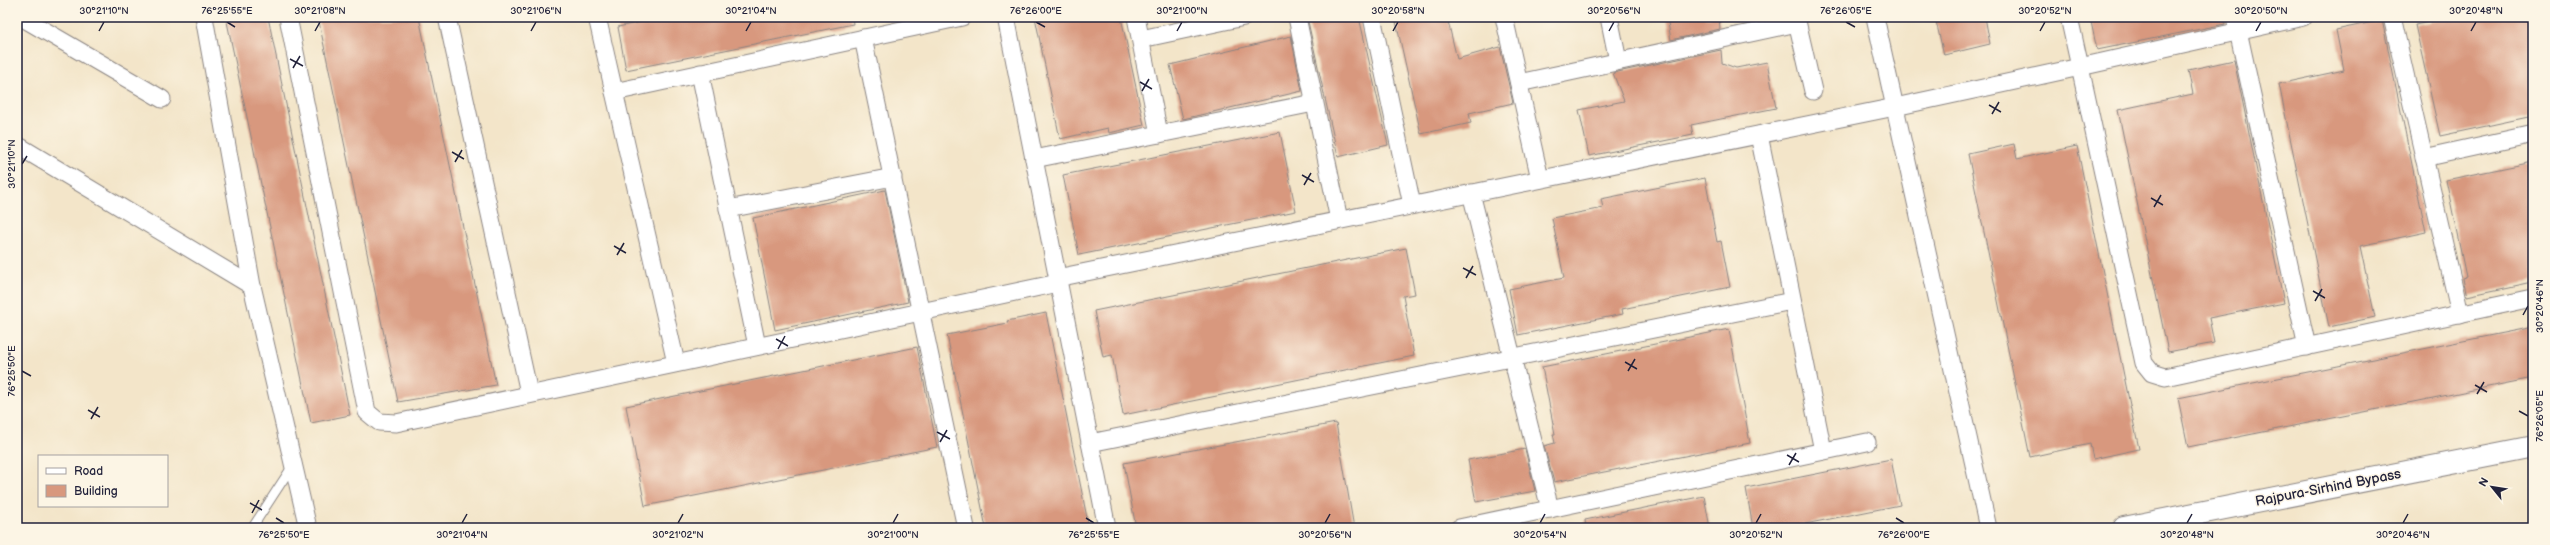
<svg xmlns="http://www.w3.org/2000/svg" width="2550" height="545" font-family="'Balsamiq Sans',sans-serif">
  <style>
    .building { fill: #d8987e }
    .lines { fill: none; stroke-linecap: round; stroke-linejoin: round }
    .service-casing { stroke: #8a8482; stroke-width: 10 }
    .minor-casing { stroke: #8a8482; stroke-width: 19 }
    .secondary-casing { stroke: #8a8482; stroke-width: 24 }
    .service { stroke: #fff; stroke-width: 8 }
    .minor { stroke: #fff; stroke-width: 17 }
    .secondary { stroke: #fff; stroke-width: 22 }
    .ticks { fill: none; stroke: #22223b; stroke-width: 1.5 }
    .labels { text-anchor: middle; stroke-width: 3; stroke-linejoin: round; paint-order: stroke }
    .street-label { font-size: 14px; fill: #22223b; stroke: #fcf5e5 }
    .neatline { fill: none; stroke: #22223b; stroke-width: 1.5 }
    .ticks-label { font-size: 10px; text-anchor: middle; fill: #22223b }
  </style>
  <rect width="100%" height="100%" fill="#fcf5e5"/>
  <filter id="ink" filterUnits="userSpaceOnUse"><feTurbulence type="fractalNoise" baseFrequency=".025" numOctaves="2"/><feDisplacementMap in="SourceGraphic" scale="8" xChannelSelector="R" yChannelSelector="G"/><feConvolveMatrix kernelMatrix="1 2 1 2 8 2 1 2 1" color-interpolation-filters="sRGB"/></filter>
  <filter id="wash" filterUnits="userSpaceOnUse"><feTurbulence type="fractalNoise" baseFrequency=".012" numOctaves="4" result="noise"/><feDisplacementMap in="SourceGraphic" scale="16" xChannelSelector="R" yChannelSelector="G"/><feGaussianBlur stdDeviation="0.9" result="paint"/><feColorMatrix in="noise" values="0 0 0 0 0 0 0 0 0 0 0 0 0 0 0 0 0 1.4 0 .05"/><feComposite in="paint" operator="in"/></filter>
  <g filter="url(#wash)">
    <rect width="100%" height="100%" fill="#f3e5c9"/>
    <g id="blocks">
      <g class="building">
        <polygon points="226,17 268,17 350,415 311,423"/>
        <polygon points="318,17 419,17 496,385 398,402"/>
        <polygon points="665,17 852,17 853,24 626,70 618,27"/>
        <polygon points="1035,17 1121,17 1144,125 1109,133 1108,128 1060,139"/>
        <polygon points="1307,17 1359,17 1388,145 1338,157"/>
        <polygon points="1395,17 1447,17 1457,59 1500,47 1513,103 1469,113 1471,123 1421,134"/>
        <polygon points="1667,17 1719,17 1720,29 1671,40"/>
        <polygon points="1935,17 1985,17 1990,44 1944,55"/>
        <polygon points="2090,17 2224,17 2225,24 2097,50"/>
        <polygon points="2453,17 2533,17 2533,116 2440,136 2415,25"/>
        <polygon points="2382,20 2426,232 2360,246 2375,317 2329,327 2279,84 2344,70 2336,30"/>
        <polygon points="1291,36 1302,91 1183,119 1170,65"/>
        <polygon points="1721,50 1722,63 1736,68 1767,62 1776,108 1691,125 1693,135 1589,156 1579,110 1624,101 1613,73"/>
        <polygon points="2234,60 2284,303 2209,318 2214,343 2168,352 2118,110 2193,94 2188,70"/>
        <polygon points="1280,132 1296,211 1079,255 1063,175"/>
        <polygon points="2014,144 2017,159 2077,146 2139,449 2093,459 2090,444 2030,457 1968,154"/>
        <polygon points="2533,162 2533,282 2467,296 2463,278 2466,277 2446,180"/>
        <polygon points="1705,178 1717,242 1721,241 1730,287 1622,309 1623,314 1518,335 1509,289 1564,278 1552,218 1603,208 1601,199"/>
        <polygon points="885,190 908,302 775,330 753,218"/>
        <polygon points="1406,248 1415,294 1403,296 1414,356 1123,415 1112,355 1103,357 1094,311"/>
        <polygon points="1046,313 1089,528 986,528 947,335 1008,323 1007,321"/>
        <polygon points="2533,327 2533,378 2188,447 2178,398"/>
        <polygon points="1729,329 1750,443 1554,482 1544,446 1555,443 1553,434 1555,434 1542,367"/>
        <polygon points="917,347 937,447 645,506 626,406"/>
        <polygon points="1336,423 1354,528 1136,528 1124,463"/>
        <polygon points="1525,449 1535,491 1476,502 1468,460"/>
        <polygon points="1891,459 1900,505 1785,528 1753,528 1746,488"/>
        <polygon points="1704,496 1710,528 1586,528 1585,520"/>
      </g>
    </g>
  </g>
  <g filter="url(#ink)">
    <use href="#blocks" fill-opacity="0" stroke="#8a8482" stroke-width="1"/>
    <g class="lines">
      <g class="service-casing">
        <polyline id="service" points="252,528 293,465"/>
      </g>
      <g class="minor-casing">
        <g id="minor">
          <polyline points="21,17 162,99"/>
          <polyline points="204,17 252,286 308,528"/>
          <polyline points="288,17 367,412 379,422 396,423 1058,283"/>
          <polyline points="447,17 529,393"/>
          <polyline points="597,17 676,363"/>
          <polyline points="1006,17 1107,528"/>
          <polyline points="1136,17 1159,134"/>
          <polyline points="1297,17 1339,220"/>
          <polyline points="1372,17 1412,205"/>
          <polyline points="1504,17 1540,179"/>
          <polyline points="1609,17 1618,61"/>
          <polyline points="1796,17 1813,91"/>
          <polyline points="1875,17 1988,528"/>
          <polyline points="2069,17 2080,67 2303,17"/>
          <polyline points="2235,17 2307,347"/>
          <polyline points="2392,17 2460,314"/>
          <polyline points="863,38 966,528"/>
          <polyline points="1141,39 1244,17"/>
          <polyline points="700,73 757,346"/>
          <polyline points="1519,83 1797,23"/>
          <polyline points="614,92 962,17"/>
          <polyline points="1759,135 1823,451"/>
          <polyline points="17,145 252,286"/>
          <polyline points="2424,158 2533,134"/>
          <polyline points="1034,159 1314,103"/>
          <polyline points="1471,193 1550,509"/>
          <polyline points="728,209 893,177"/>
          <polyline points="1057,278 1895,107 2080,67 2144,363 2152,373 2165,377 2533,298"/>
          <polyline points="1090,443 1792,301"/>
          <polyline points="1459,528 1867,442"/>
        </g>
      </g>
      <g class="secondary-casing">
        <polyline id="secondary" points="2124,528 2533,447"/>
      </g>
      <use href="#service" class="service"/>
      <use href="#minor" class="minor"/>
      <use href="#secondary" class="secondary"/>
    </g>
  </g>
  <path class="ticks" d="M227,22L235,27M1036,22L1045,27M1846,22L1855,27M99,31L104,22M315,31L320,22M531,31L536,22M746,31L751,22M1177,31L1182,22M1393,31L1398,22M1609,31L1614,22M2040,31L2045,22M2256,31L2261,22M2471,31L2476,22M290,59L303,66M293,68L300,56M1140,82L1152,89M1142,91L1149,79M1989,105L2001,112M1992,114L1999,102M452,152L464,159M455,162L462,150M22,164L27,156M1302,175L1314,182M1304,185L1311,173M2151,198L2163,205M2154,207L2161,195M614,246L626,253M617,255L624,243M1463,268L1476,275M1466,278L1473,266M2313,291L2325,298M2315,301L2322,289M2523,315L2528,306M776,339L788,346M778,349L785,336M1625,362L1637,369M22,371L31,376M1628,371L1635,359M2475,385L2487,392M2477,394L2484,382M88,410L100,417M2519,411L2528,416M91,419L98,407M937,432L950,439M940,442L947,430M1787,455L1799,462M1789,465L1796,453M250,503L262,510M252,513L259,500M276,518L284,523M1086,518L1094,523M1896,518L1904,523M462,523L467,514M678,523L683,514M893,523L898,514M1325,523L1330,514M1540,523L1545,514M1756,523L1761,514M2187,523L2192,514M2403,523L2408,514"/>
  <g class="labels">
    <g class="street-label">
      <text transform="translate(2328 487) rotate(-11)" y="5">Rajpura-Sirhind Bypass</text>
    </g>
  </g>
  <rect width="2550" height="545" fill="none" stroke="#fcf5e5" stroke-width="44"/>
  <rect x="38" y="455" width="130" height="52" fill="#fcf5e5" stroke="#a5a1a1"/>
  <rect x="46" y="468" width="20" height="6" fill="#ffffff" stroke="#a5a1a1"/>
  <text x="74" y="475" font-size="12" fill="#22223b">Road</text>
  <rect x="46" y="485" width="20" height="12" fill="#d8987e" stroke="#a5a1a1"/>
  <text x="74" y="495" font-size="12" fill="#22223b">Building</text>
  <g transform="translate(2492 487) rotate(300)" stroke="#fcf5e5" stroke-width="3" paint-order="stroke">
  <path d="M0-3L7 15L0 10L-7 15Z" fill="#22223b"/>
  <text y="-6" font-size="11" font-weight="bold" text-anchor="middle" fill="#22223b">N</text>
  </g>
  <rect x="22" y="22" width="2506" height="501" class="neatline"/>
  <g class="ticks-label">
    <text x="104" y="14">30°21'10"N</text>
    <text x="227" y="14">76°25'55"E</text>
    <text x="320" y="14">30°21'08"N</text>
    <text x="536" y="14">30°21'06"N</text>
    <text x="751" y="14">30°21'04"N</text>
    <text x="1036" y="14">76°26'00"E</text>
    <text x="1182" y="14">30°21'00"N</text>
    <text x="1398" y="14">30°20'58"N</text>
    <text x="1614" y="14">30°20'56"N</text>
    <text x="1846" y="14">76°26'05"E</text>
    <text x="2045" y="14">30°20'52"N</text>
    <text x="2261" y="14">30°20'50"N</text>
    <text x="2476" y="14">30°20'48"N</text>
    <text transform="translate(11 164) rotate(-90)" y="4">30°21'10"N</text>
    <text transform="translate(2539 306) rotate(-90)" y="4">30°20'46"N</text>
    <text transform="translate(11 371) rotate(-90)" y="4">76°25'50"E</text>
    <text transform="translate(2539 416) rotate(-90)" y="4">76°26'05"E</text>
    <text x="284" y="538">76°25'50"E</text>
    <text x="462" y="538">30°21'04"N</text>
    <text x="678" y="538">30°21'02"N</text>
    <text x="893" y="538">30°21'00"N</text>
    <text x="1094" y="538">76°25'55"E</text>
    <text x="1325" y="538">30°20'56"N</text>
    <text x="1540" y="538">30°20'54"N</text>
    <text x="1756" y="538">30°20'52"N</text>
    <text x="1904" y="538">76°26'00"E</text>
    <text x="2187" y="538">30°20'48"N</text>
    <text x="2403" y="538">30°20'46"N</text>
  </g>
</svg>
